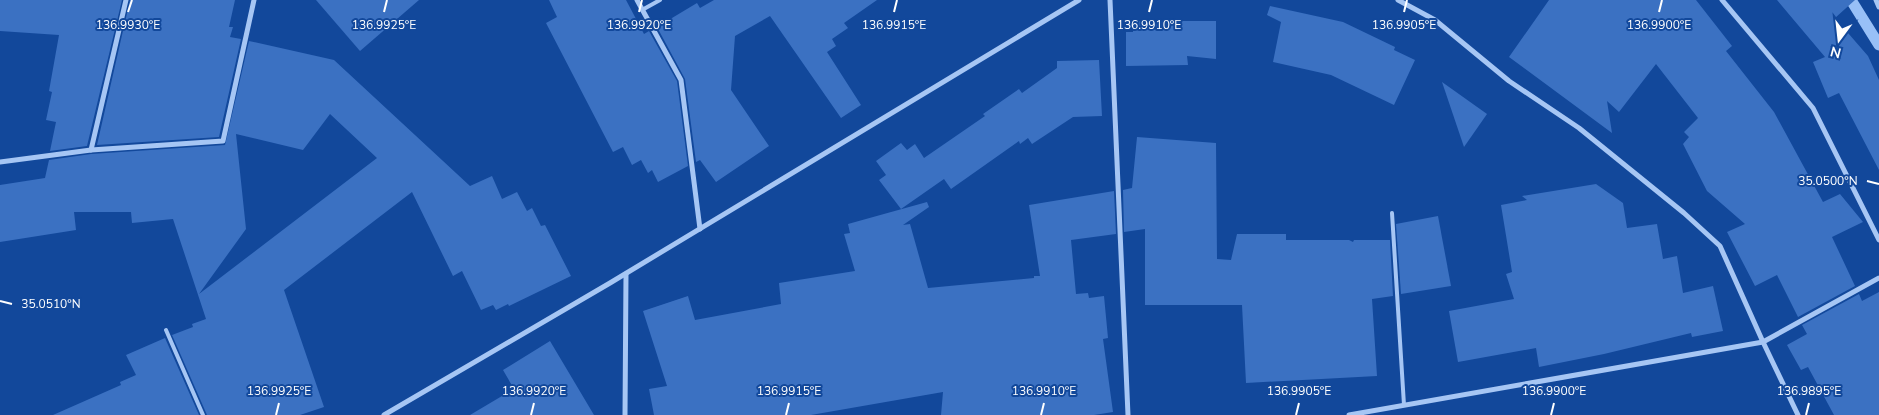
<svg xmlns="http://www.w3.org/2000/svg" width="1879" height="415" font-family="'Nunito Sans',sans-serif">
  <style>
    .lines { fill: none; stroke-linecap: round; stroke-linejoin: round }
    .stream { stroke: #98c0f7; stroke-width: 11 }
    .building { fill: #3b71c2; fill-rule: evenodd }
    .service { stroke: #a6c6f4; stroke-width: 4 }
    .minor { stroke: #a6c6f4; stroke-width: 5 }
    .ticks { fill: none; stroke: #fff; stroke-width: 2 }
    .ticks-label { font-size: 12px; text-anchor: middle; fill: #fff; stroke: #12489b; stroke-width: 4; stroke-linejoin: round; paint-order: stroke }
  </style>
  <rect width="100%" height="100%" fill="#12489b"/>
  <g class="lines">
    <polyline class="stream" points="1851,0 1879,45"/>
  </g>
  <g class="building">
    <polygon points="0,0 122,0 87,146 50,151 56,122 46,120 52,92 49,91 59,35 0,31"/>
    <polygon points="130,0 235,0 229,27 233,27 230,37 241,39 219,137 97,145"/>
    <polygon points="316,0 419,0 360,51"/>
    <polygon points="549,0 626,0 644,34 649,31 677,81 688,166 658,182 652,170 648,173 641,160 632,165 623,147 613,152 546,23 557,17"/>
    <polygon points="714,0 877,0 844,23 848,28 832,39 836,46 827,52 861,105 841,118 770,16 735,36 731,90 769,146 716,182 700,160 696,162 685,79 657,27 697,3 700,8"/>
    <polygon points="1549,0 1696,0 1732,46 1726,51 1774,112 1823,202 1840,194 1863,222 1832,237 1855,286 1798,317 1777,275 1755,286 1727,232 1745,224 1707,191 1683,144 1689,137 1684,132 1698,118 1656,64 1619,112 1607,101 1612,133 1509,57"/>
    <polygon points="1777,0 1855,0 1835,18 1868,56 1879,80 1879,170 1839,93 1828,98 1813,62 1825,57"/>
    <polygon points="1270,6 1343,22 1395,47 1394,50 1415,60 1394,105 1331,75 1273,62 1281,22 1267,15"/>
    <polygon points="1133,21 1216,21 1216,59 1187,56 1188,65 1126,66 1126,32 1133,32"/>
    <path d="M249,41L334,60L470,186L492,176L502,199L517,192L527,211L532,208L541,226L545,225L571,276L509,306L508,304L496,310L493,305L481,310L462,271L453,276L412,192L284,290L324,407L300,415H207L172,335L193,327L192,324L206,319L173,219L132,223L131,212H74L76,230L0,242V185L45,178L49,160L91,154L225,145ZM330,114L377,158L199,294L246,229L236,134L303,150Z"/>
    <polygon points="1099,60 1102,116 1073,117 1032,144 1028,138 1020,144 1019,141 951,189 944,179 901,209 879,180 886,175 876,161 901,143 907,150 915,144 924,158 985,116 983,114 1019,89 1022,93 1057,68 1057,61"/>
    <polygon points="1442,82 1487,114 1464,147"/>
    <polygon points="1137,137 1216,143 1217,259 1231,260 1237,234 1286,234 1286,240 1349,240 1353,242 1354,240 1390,240 1393,296 1372,299 1377,376 1246,383 1242,305 1145,305 1145,229 1124,232 1123,190 1132,188"/>
    <polygon points="1596,184 1623,203 1627,228 1657,224 1663,259 1677,256 1683,293 1713,286 1723,331 1692,337 1691,333 1604,354 1539,367 1536,348 1458,362 1449,311 1514,299 1506,274 1512,272 1501,205 1527,200 1522,196"/>
    <polygon points="1114,191 1116,234 1071,240 1076,294 1088,293 1089,298 1104,296 1108,338 1103,339 1113,412 1094,415 941,415 943,392 811,415 654,415 649,389 667,386 643,311 688,296 695,320 781,304 779,283 855,271 844,234 850,233 848,224 927,202 929,207 903,225 910,224 928,288 1034,278 1034,276 1040,276 1029,205"/>
    <polygon points="1438,216 1451,286 1401,294 1396,224"/>
    <polygon points="1879,292 1879,415 1834,415 1808,367 1801,370 1787,345 1807,334 1802,325 1859,294 1862,301"/>
    <polygon points="165,338 199,415 53,415 121,385 120,382 136,375 126,355"/>
    <polygon points="550,341 594,415 470,415 514,389 503,370"/>
  </g>
  <g class="lines">
    <g class="service">
      <polyline points="642,10 660,0"/>
      <polyline points="1392,213 1404,405"/>
      <polyline points="166,330 203,415"/>
    </g>
    <g class="minor">
      <polyline points="637,0 681,80 700,229"/>
      <polyline points="1110,0 1128,415"/>
      <polyline points="1398,0 1435,20 1509,81 1579,128 1684,213 1720,246 1763,342 1798,415"/>
      <polyline points="1722,0 1813,108 1879,240"/>
      <polyline points="1876,0 1879,7"/>
      <polyline points="91,150 126,0"/>
      <polyline points="0,162 91,150 223,141 254,0"/>
      <polyline points="384,415 610,283 1079,0"/>
      <polyline points="625,415 626,274"/>
      <polyline points="1349,415 1763,342 1879,278"/>
    </g>
  </g>
  <path class="ticks" d="M128,12L132,0M384,12L387,0M639,12L642,0M894,12L897,0M1149,12L1152,0M1404,12L1407,0M1659,12L1662,0M1867,181L1879,184M0,301L12,304M276,415L279,403M531,415L534,403M786,415L789,403M1041,415L1044,403M1296,415L1299,403M1551,415L1554,403M1806,415L1809,403"/>
  <g class="ticks-label">
    <text x="128" y="29">136.9930°E</text>
    <text x="384" y="29">136.9925°E</text>
    <text x="639" y="29">136.9920°E</text>
    <text x="894" y="29">136.9915°E</text>
    <text x="1149" y="29">136.9910°E</text>
    <text x="1659" y="29">136.9900°E</text>
    <text x="1404" y="29">136.9905°E</text>
    <text x="1828" y="185">35.0500°N</text>
    <text x="51" y="308">35.0510°N</text>
    <text x="279" y="395">136.9925°E</text>
    <text x="534" y="395">136.9920°E</text>
    <text x="789" y="395">136.9915°E</text>
    <text x="1044" y="395">136.9910°E</text>
    <text x="1299" y="395">136.9905°E</text>
    <text x="1554" y="395">136.9900°E</text>
    <text x="1809" y="395">136.9895°E</text>
  </g>
  <g transform="translate(1839 40) rotate(195)" stroke="#12489b" stroke-width="4" paint-order="stroke">
  <path d="M0-4L9 19L0 12L-9 19Z" fill="#ffffff"/>
  <text y="-8" font-size="14" font-weight="bold" text-anchor="middle" fill="#ffffff">N</text>
  </g>
</svg>
